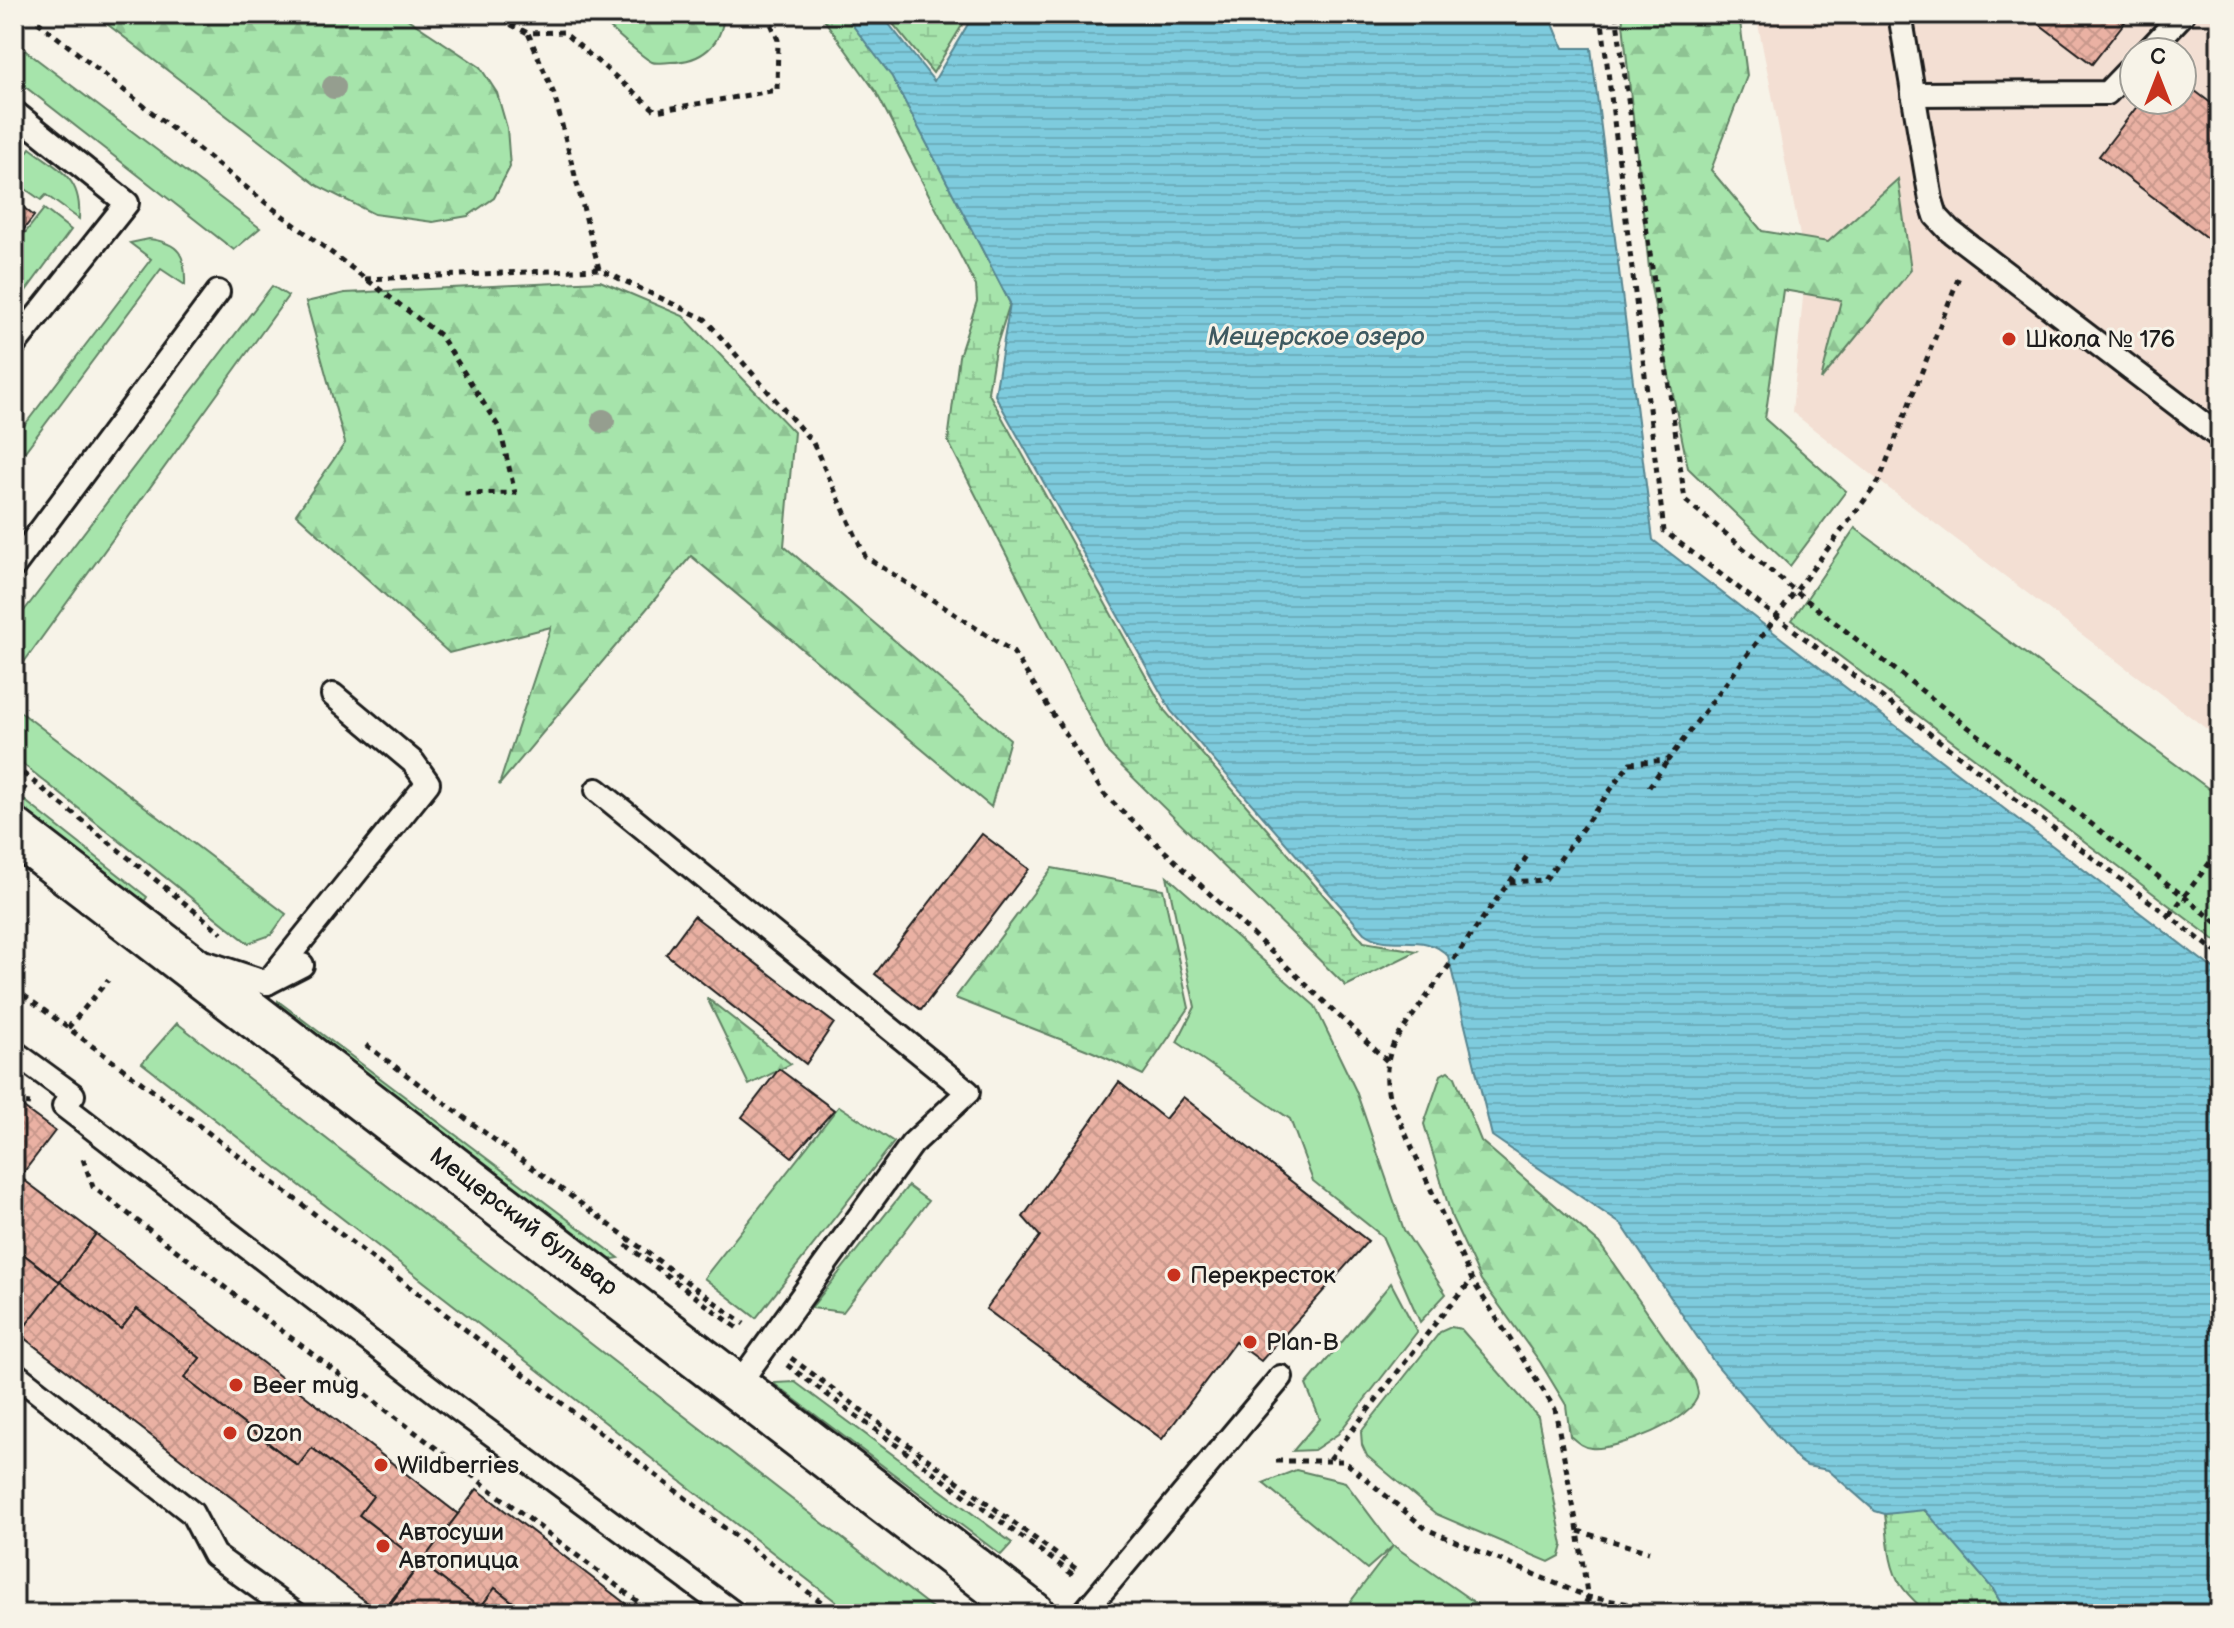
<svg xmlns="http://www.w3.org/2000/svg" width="2234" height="1628" font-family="'Balsamiq Sans',sans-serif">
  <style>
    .built { fill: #f3dfd3; fill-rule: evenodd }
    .green { fill: #a6e4ab; stroke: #618064; stroke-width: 2 }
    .forest { fill: url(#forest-firs); stroke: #618064; stroke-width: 2 }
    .wetland { fill: url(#wetland-marsh); stroke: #618064; stroke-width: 2 }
    .water { fill: url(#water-rules); stroke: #578590; stroke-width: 2 }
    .building { fill: url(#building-cross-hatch); stroke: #1c1c1c; stroke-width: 2 }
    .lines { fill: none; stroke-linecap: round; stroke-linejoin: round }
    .lane-casing { stroke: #1c1c1c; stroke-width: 28 }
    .secondary-casing { stroke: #1c1c1c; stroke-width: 50 }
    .path { stroke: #1c1c1c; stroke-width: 5; stroke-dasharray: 6 6; stroke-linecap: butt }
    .lane { stroke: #f7f3e8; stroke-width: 22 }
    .secondary { stroke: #f7f3e8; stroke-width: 44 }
    .tree { fill: #959e8f }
    .poi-dot { fill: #c8321e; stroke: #f7f3e8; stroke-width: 3 }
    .labels { text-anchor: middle; stroke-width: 6; stroke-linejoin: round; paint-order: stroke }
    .poi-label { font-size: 24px; fill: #1c1c1c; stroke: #f7f3e8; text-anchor: start }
    .street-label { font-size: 24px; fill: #1c1c1c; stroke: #f7f3e8 }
    .water-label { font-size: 26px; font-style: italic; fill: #3e5960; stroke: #f7f3e8 }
  </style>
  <defs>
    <pattern id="forest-firs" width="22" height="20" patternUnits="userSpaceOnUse" patternTransform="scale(2)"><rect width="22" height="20" fill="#a6e4ab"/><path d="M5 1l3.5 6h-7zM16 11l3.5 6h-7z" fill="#8ec393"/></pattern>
    <pattern id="wetland-marsh" width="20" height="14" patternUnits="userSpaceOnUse" patternTransform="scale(2)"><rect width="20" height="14" fill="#a6e4ab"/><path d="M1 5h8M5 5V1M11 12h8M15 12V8" fill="none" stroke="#8ec393"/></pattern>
    <pattern id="water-rules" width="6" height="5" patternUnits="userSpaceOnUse" patternTransform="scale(2)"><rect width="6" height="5" fill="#7ecbdd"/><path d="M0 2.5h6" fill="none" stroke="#6caebd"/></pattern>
    <pattern id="building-cross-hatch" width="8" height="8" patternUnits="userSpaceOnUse" patternTransform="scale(2)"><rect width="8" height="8" fill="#eab1a3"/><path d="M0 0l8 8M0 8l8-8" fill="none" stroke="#c8988c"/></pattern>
  </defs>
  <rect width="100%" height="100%" fill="#f7f3e8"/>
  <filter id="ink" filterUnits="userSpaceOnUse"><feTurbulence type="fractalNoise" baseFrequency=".0125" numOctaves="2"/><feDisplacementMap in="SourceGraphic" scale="16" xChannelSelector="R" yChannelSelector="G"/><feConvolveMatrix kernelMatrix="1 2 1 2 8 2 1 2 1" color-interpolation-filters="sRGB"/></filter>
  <g filter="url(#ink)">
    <path class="built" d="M1756,14H2220V739L1879,481L1792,412L1806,266ZM2134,52H2182V100H2134Z"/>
    <g class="green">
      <polygon points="14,42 260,228 234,250 14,78"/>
      <path d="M30,148C60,171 82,177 79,219L46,195L41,200L14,181V171Z"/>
      <polygon points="44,209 71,230 14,307 14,247"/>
      <path d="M149,239C180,243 186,255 185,285L161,269L14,466V439L151,259L130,243Z"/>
      <polygon points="272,286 288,296 14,676 14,624"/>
      <polygon points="1855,528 2220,797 2220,867 2216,872 2220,874 2220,944 1792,620"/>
      <polygon points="14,707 286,914 271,935 248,943 14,757"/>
      <polygon points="14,792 147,897 140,908 14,809"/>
      <polygon points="1167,876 1315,1006 1356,1091 1404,1230 1446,1294 1420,1322 1382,1236 1313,1181 1290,1119 1177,1042 1195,1007"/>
      <polygon points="278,1001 619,1258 608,1260 277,1013"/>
      <polygon points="177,1023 940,1614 852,1614 142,1063"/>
      <polygon points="839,1106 894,1142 756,1318 704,1278"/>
      <polygon points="908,1186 928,1201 843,1312 811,1308"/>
      <polygon points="1391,1283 1417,1332 1338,1434 1314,1450 1293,1451 1320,1419 1306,1385"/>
      <polygon points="1451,1327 1461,1329 1538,1417 1563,1545 1560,1556 1549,1562 1436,1514 1367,1456 1362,1445 1361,1432 1440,1332"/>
      <polygon points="795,1382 1012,1543 1001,1555 773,1383"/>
      <polygon points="1296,1470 1345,1482 1393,1546 1367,1569 1263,1483"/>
      <polygon points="1393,1546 1394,1546 1491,1614 1341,1614"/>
    </g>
    <g class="forest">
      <polygon points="94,14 400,14 480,67 497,93 507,128 510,167 494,198 468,216 433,222 374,214 318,186"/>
      <path d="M594,14H724C722,45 701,62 671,62C666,62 656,64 652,62C643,59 604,22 594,14Z"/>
      <polygon points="1622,14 1739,14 1747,76 1711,170 1762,231 1828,242 1898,179 1911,270 1821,380 1841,300 1783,290 1765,419 1846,491 1790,566 1688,468 1651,287"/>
      <polygon points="600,281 683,316 794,432 784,546 1010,739 991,807 691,556 499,785 551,627 449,653 296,514 345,443 306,302 345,293"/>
      <polygon points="1052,868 1163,889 1189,1008 1143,1075 1093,1052 955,998"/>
      <polygon points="707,998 791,1064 749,1085"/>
      <path d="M1448,1071L1455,1077L1481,1141L1599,1243L1695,1381C1696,1386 1698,1390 1698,1394C1695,1420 1615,1451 1591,1448C1582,1447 1577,1442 1570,1436L1566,1405L1540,1362L1481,1280L1452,1218L1424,1124L1441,1075Z"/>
    </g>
    <g class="wetland">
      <polygon points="820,14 844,14 892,76 1010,303 995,350 988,392 1165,711 1364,942 1417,951 1346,986 1108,753 948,441 959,356 977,301 976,286 876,92"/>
      <polygon points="885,14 969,14 933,73"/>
      <path d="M1911,1510H1924L1934,1519L1993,1589L2007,1614H1928C1919,1605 1908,1596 1901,1585C1888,1567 1888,1536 1885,1514Z"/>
    </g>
    <path class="water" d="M844,14H881L934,81L974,14H1549L1563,48H1591L1653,540L2220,974V1614H2007L1993,1589L1925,1510L1885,1514L1875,1511L1828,1470L1807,1466L1797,1459L1714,1362L1622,1225L1492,1136L1448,956C1425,930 1389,952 1364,933L1171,711L995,395L1010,303L892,77Z"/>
    <g class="building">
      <polygon points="2026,14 2131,14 2092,64"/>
      <polygon points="2182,81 2220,110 2220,248 2099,156 2142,100 2182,100"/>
      <polygon points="14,200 34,216 14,242"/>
      <polygon points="982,834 1029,869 921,1010 875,974"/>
      <polygon points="694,916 834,1023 806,1064 666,954"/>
      <polygon points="779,1069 834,1110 792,1157 742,1117"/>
      <polygon points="1119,1082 1165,1119 1183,1097 1368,1241 1261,1361 1235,1342 1162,1439 986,1309 1040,1236 1023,1217"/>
      <polygon points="21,1106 55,1131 20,1177 96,1234 60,1282 14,1247 14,1227 22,1216 14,1210 14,1115"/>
      <polygon points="96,1234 458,1514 421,1563 359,1515 373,1496 312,1448 298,1466 184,1378 200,1358 137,1309 121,1329 60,1282"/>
      <polygon points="14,1247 60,1282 19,1334 14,1330"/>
      <polygon points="60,1282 121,1329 137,1309 200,1358 184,1378 298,1466 312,1448 373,1496 359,1515 421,1563 381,1613 19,1334"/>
      <polygon points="477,1489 639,1614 528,1614 495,1588 480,1608 421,1563"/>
      <polygon points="421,1563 480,1608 495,1588 528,1614 383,1614"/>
    </g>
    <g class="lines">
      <g class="lane-casing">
        <g id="lane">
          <polyline points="1900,14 1931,200 1936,216 1950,231 2220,437"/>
          <polyline points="2147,52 2183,14"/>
          <polyline points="1913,94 2107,93 2134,65"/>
          <polyline points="14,112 127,203 14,345"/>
          <polyline points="14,566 218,292"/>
          <polyline points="597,790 968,1092 912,1144 737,1386"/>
          <polyline points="207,963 267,983 302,965"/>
          <polyline points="267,983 428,783 413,762 333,695"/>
          <polyline points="14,1052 73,1095 64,1106 458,1409 735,1614"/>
          <polyline points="14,1373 192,1513 214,1555 296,1614"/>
          <polyline points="1083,1614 1281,1377"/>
        </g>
      </g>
      <g class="secondary-casing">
        <polyline id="secondary" points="14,831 1032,1614"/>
      </g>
      <g class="path">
        <polyline points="28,14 266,203 441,336 500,429 515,493 462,494"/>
        <polyline points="489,14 528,33"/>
        <polyline points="1601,14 1664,531 2220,955"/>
        <polyline points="1616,14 1685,500 1795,591 2220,925"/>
        <polyline points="599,269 554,94 528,33 563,32 656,111 777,90 778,40 767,14"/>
        <polyline points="365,279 599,269 705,319 813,443 865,556 1013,652 1104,794 1387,1061"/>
        <polyline points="14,766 222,933"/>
        <polyline points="14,780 26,790"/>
        <polyline points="1649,787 1668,760"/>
        <polyline points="1510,882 1527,856"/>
        <polyline points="2170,915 2220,849"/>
        <polyline points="14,988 180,1111 837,1614"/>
        <polyline points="68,1028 108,980"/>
        <polyline points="366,1045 744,1324"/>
        <polyline points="14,1102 30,1104"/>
        <polyline points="83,1159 93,1187 654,1614"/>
        <polyline points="626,1245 740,1330"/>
        <polyline points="791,1358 1079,1571"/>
        <polyline points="787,1365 1075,1576"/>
        <polyline points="1330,1459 1441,1316 1472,1280"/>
        <polyline points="1276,1461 1344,1461 1426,1529 1588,1597 1631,1604 1638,1614"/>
        <polyline points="1578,1531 1649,1552"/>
        <polyline points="1581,1614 1587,1600"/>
        <path d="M1590,1614L1578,1531L1555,1409L1472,1280L1389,1097C1385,1076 1386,1062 1394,1042L1509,882L1545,880L1630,763L1668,760L1879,481L1960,274"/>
      </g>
      <use href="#lane" class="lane"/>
      <use href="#secondary" class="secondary"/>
    </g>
    <g class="tree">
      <circle cx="334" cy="87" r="12"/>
      <circle cx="603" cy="421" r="12"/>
    </g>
  </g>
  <g class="poi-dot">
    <circle cx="2009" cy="339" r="8"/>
    <circle cx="1174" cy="1275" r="8"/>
    <circle cx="1250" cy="1342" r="8"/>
    <circle cx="236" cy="1385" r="8"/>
    <circle cx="230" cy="1433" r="8"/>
    <circle cx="381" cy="1465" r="8"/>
    <circle cx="383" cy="1546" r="8"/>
  </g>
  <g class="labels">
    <g class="poi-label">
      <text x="2025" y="347">Школа № 176</text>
      <text x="1190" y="1283">Перекресток</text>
      <text x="1266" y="1350">Plan-B</text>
      <text x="252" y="1393">Beer mug</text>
      <text x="246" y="1441">Ozon</text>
      <text x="397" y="1473">Wildberries</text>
      <text x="399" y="1540">Автосуши<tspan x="399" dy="28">Автопицца</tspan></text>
    </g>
    <g class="street-label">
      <text transform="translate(524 1221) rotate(37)" y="8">Мещерский бульвар</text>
    </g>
    <g class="water-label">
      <text x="1316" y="345">Мещерское озеро</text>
    </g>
  </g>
  <rect width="2234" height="1628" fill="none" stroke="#f7f3e8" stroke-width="48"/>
  <rect x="24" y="24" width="2186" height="1580" fill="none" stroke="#1c1c1c" stroke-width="3" filter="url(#ink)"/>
  <g transform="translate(2158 76)"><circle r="38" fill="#f7f3e8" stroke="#9f9d96" stroke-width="2"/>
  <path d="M0-6L14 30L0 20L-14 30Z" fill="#c8321e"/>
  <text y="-12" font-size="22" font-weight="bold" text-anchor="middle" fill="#1c1c1c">С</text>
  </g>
</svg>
